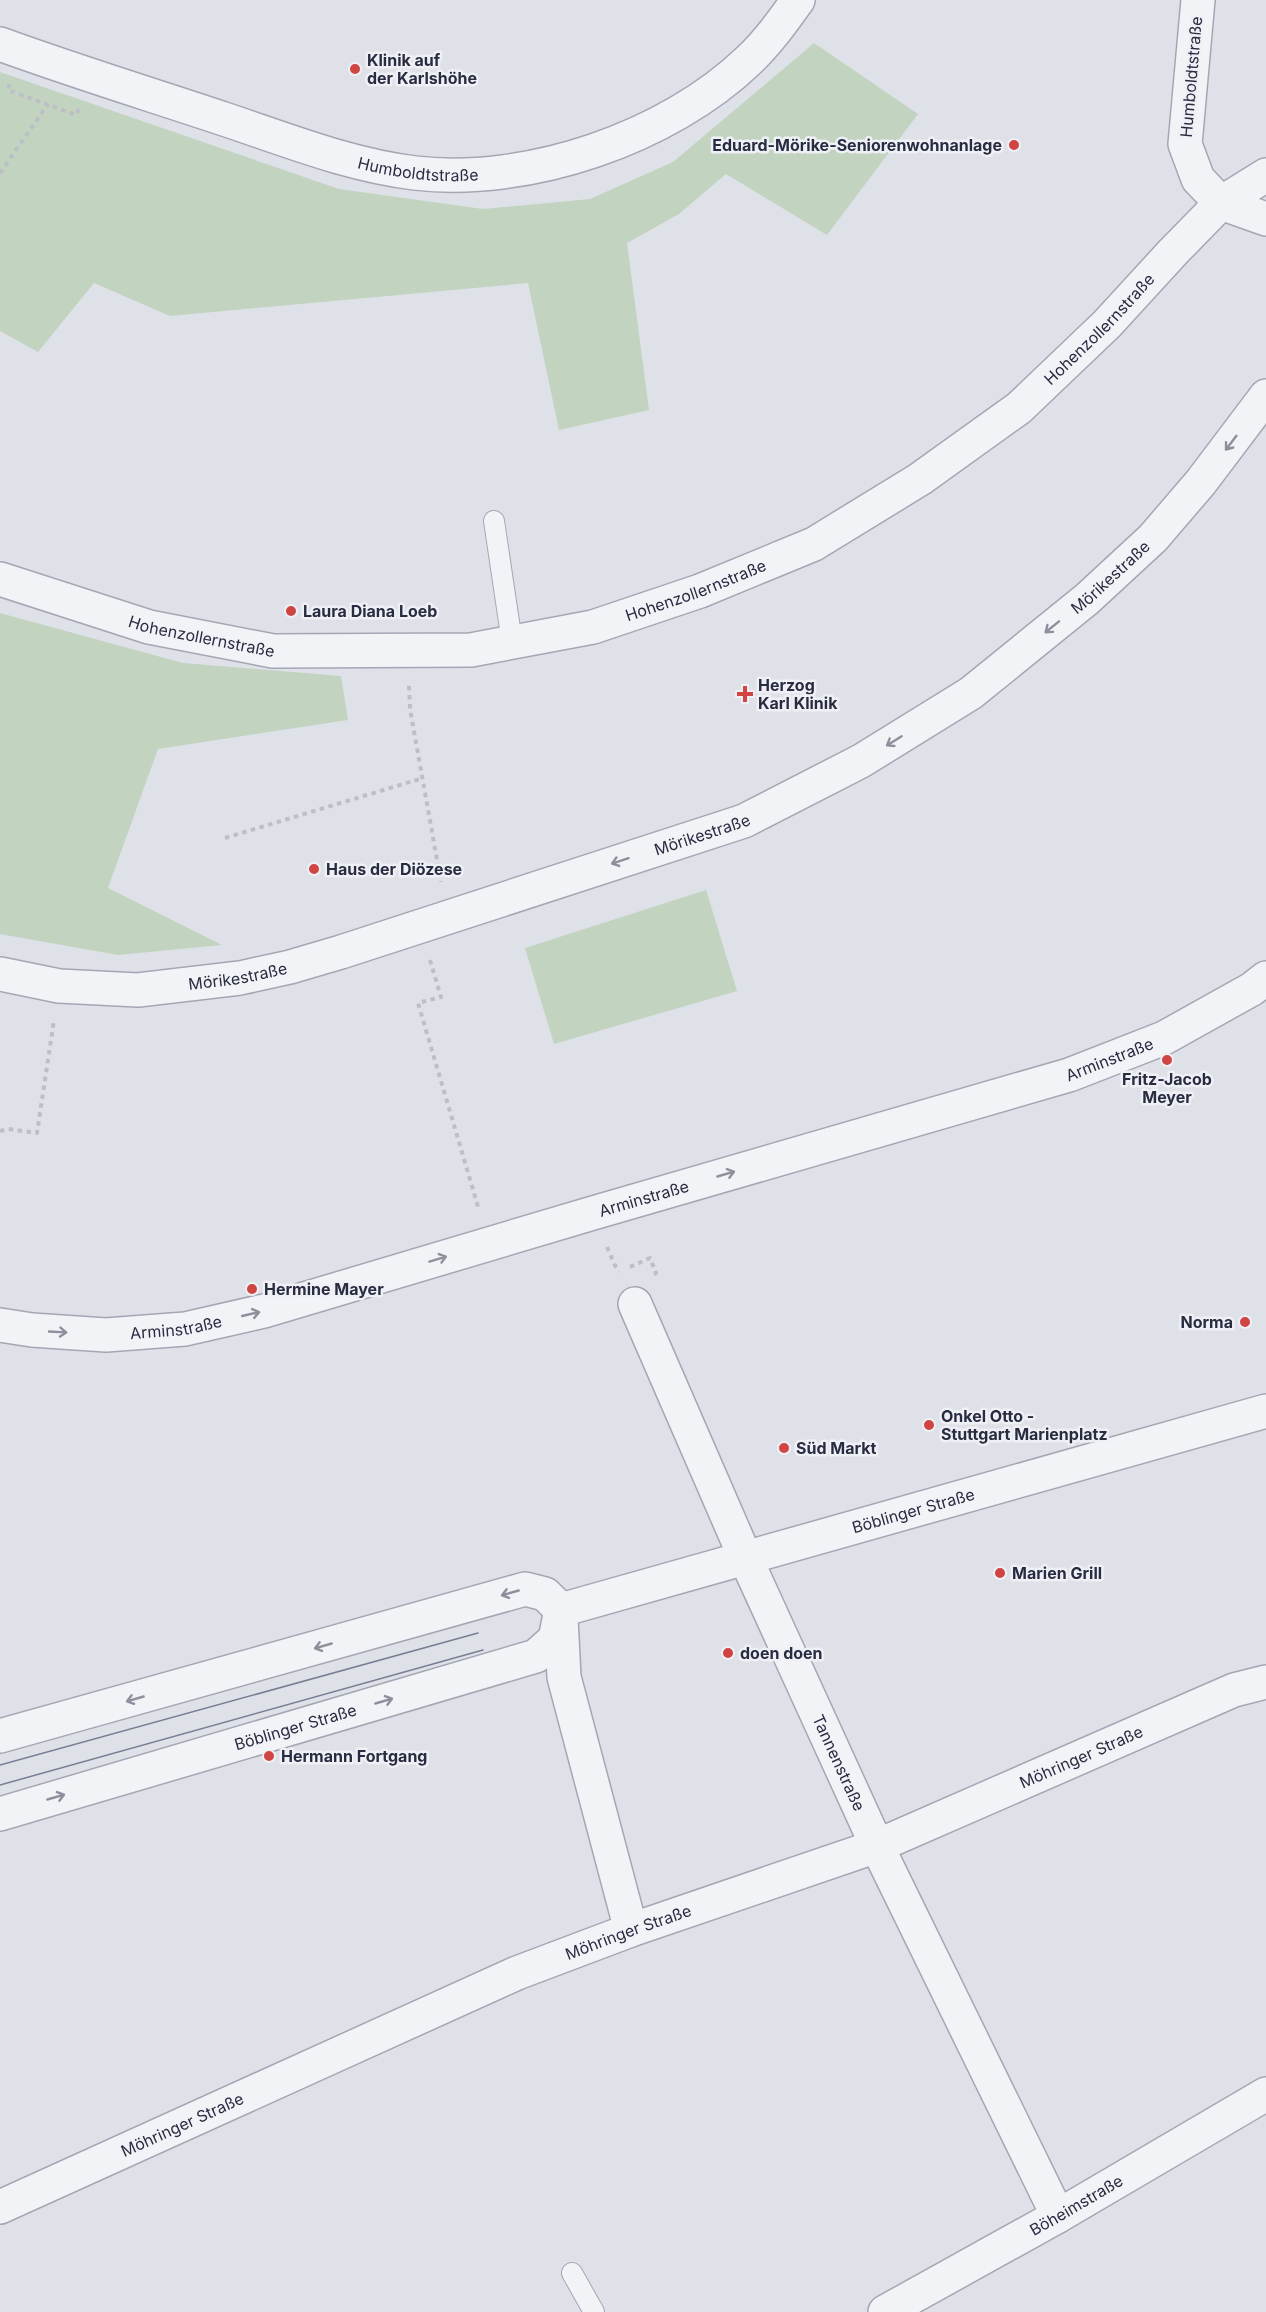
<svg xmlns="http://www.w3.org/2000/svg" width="1266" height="2312" font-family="Inter,sans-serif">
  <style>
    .green { fill: #c2d3c0 }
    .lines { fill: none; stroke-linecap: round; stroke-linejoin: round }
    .service-casing { stroke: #a4a7b3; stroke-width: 22 }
    .minor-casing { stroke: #a4a7b3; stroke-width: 36 }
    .tertiary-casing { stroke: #a4a7b3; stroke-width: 36 }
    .path { stroke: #bdbfc7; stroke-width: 4; stroke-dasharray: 4.5 4.5; stroke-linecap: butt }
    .service { stroke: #f2f3f7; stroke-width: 20 }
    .minor { stroke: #f2f3f7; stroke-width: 33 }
    .tertiary { stroke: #f2f3f7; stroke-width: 33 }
    .tram { stroke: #787e92; stroke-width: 1.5 }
    .oneway { stroke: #8d909c }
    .poi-dot { fill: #d04442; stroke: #eff0f6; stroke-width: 2 }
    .labels { text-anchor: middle; stroke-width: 5; stroke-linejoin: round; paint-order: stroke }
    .poi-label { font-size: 16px; font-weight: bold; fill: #282c40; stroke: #eff0f6; text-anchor: start }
    .street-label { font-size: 16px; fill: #282c40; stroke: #eff0f6 }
  </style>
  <rect width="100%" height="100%" fill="#dfe1e9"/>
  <g class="green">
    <polygon points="814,43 918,114 827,235 726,174 679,214 627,243 649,410 559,430 528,283 170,316 94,283 38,352 0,331 0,72 339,189 483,209 590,199 673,162"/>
    <polygon points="0,613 183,663 341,676 348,720 158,749 108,888 222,945 118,955 0,934"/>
    <polygon points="706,890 737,991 554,1044 525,948"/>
  </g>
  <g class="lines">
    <g class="service-casing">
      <g id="service">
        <polyline points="494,521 512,642"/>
        <polyline points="572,2273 594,2312"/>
      </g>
    </g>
    <g class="minor-casing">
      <g id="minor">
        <polyline points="1198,0 1185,144 1198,179 1221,203 1266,219"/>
        <path id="s1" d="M0,44C74,71 149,94 224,119C287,140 349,165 415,173C528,186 668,138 749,60C768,42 783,21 798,0"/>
        <path id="s2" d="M0,579L149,627L273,651L471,650L593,627L700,591L814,544L920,479L1019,408L1107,324L1173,252L1221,203L1266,175"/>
        <path id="s3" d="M0,974L59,986L138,990L240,978L290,967L341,952L744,821L861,761L971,693L1087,599L1153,538L1201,482L1266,396"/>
        <path id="s4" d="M635,1304L745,1557L877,1846L1058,2216"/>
        <path id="s5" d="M0,1325L32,1330L106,1335L185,1329L264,1311L593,1213L1069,1075L1164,1038L1252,989L1266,978"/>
        <path id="s6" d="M561,1610L1266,1411"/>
        <polyline points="561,1618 564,1677 631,1930"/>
        <polyline points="0,1736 525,1589 545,1594 561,1610"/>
        <path id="s7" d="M0,1814L536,1656L555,1639L561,1610"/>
        <path id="s8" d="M0,2207L517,1973L631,1930L877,1846L1234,1690L1266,1682"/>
      </g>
    </g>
    <g class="tertiary-casing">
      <g id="tertiary">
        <path id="s9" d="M885,2312L1058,2216L1266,2094"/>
      </g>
    </g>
    <g class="path">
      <polyline points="10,84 8,90 76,115 79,109"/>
      <polyline points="0,173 48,104"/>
      <polyline points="409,686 410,709 441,882"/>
      <polyline points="225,838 423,778"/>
      <polyline points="430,960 441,997 418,1003 479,1210"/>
      <polyline points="0,1131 8,1129 37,1133 54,1020"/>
      <polyline points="607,1247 618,1272"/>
      <polyline points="630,1267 650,1258 656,1273 653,1274"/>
    </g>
    <use href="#service" class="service"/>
    <use href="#minor" class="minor"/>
    <use href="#tertiary" class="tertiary"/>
    <g class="tram">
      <polyline points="0,1765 478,1633"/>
      <polyline points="0,1785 483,1650"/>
    </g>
  </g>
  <defs><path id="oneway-shaft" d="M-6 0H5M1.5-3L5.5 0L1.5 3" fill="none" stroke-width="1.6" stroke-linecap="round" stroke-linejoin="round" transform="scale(1.5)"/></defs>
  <g class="oneway">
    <use href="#oneway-shaft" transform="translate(1231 443) rotate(127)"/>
    <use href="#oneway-shaft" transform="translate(1052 627) rotate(141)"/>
    <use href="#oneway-shaft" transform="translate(894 741) rotate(148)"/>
    <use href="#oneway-shaft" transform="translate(620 861) rotate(162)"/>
    <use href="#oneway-shaft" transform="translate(726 1174) rotate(-16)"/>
    <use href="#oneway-shaft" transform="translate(438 1259) rotate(-17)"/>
    <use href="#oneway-shaft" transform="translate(251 1314) rotate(-13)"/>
    <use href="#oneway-shaft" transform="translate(58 1332) rotate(3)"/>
    <use href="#oneway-shaft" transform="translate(510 1593) rotate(164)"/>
    <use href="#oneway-shaft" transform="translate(323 1646) rotate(164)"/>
    <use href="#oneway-shaft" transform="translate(135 1699) rotate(164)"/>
    <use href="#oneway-shaft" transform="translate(384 1701) rotate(-16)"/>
    <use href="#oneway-shaft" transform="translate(56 1797) rotate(-16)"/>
  </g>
  <g class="poi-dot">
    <circle cx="355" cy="69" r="6"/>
    <circle cx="1014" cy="145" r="6"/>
    <circle cx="291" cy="611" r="6"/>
    <path d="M742 685h6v6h6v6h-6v6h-6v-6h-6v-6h6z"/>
    <circle cx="314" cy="869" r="6"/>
    <circle cx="1167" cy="1060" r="6"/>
    <circle cx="252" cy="1289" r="6"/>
    <circle cx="1245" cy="1322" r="6"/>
    <circle cx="929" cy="1425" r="6"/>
    <circle cx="784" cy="1448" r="6"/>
    <circle cx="1000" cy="1573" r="6"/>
    <circle cx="728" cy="1653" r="6"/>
    <circle cx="269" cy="1756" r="6"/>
  </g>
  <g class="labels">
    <g class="poi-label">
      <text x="367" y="66">Klinik auf<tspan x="367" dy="18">der Karlshöhe</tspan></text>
      <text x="1002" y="151" text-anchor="end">Eduard-Mörike-Seniorenwohnanlage</text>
      <text x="303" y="617">Laura Diana Loeb</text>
      <text x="758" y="691">Herzog<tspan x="758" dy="18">Karl Klinik</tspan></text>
      <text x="326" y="875">Haus der Diözese</text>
      <text x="1167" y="1085" text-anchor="middle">Fritz-Jacob<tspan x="1167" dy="18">Meyer</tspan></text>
      <text x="264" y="1295">Hermine Mayer</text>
      <text x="1233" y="1328" text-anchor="end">Norma</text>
      <text x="941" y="1422">Onkel Otto -<tspan x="941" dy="18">Stuttgart Marienplatz</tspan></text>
      <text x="796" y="1454">Süd Markt</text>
      <text x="1012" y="1579">Marien Grill</text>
      <text x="740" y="1659">doen doen</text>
      <text x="281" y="1762">Hermann Fortgang</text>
    </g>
    <g class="street-label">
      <text transform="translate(1191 77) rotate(-85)" y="6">Humboldtstraße</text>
      <text dy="6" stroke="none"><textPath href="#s1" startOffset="438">Humboldtstraße</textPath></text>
      <text dy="6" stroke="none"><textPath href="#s2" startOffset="1200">Hohenzollernstraße</textPath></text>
      <text dy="6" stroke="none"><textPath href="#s3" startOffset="1212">Mörikestraße</textPath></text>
      <text dy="6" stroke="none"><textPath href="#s2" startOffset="714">Hohenzollernstraße</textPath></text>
      <text dy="6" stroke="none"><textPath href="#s2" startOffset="210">Hohenzollernstraße</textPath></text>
      <text dy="6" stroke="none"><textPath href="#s3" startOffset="726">Mörikestraße</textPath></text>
      <text dy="6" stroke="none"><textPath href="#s3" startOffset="240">Mörikestraße</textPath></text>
      <text dy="6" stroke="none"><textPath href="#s5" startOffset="1149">Arminstraße</textPath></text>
      <text dy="6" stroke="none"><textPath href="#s5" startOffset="663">Arminstraße</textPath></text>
      <text dy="6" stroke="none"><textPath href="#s5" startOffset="177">Arminstraße</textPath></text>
      <text dy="6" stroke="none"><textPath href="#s6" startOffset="366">Böblinger Straße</textPath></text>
      <text dy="6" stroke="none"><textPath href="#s7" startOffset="308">Böblinger Straße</textPath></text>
      <text dy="6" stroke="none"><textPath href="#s8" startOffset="1172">Möhringer Straße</textPath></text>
      <text dy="6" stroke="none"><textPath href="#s4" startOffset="502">Tannenstraße</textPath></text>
      <text dy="6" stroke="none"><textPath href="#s8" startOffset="686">Möhringer Straße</textPath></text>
      <text dy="6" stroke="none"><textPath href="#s8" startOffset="200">Möhringer Straße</textPath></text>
      <text dy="6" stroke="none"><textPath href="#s9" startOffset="219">Böheimstraße</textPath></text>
    </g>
  </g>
</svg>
